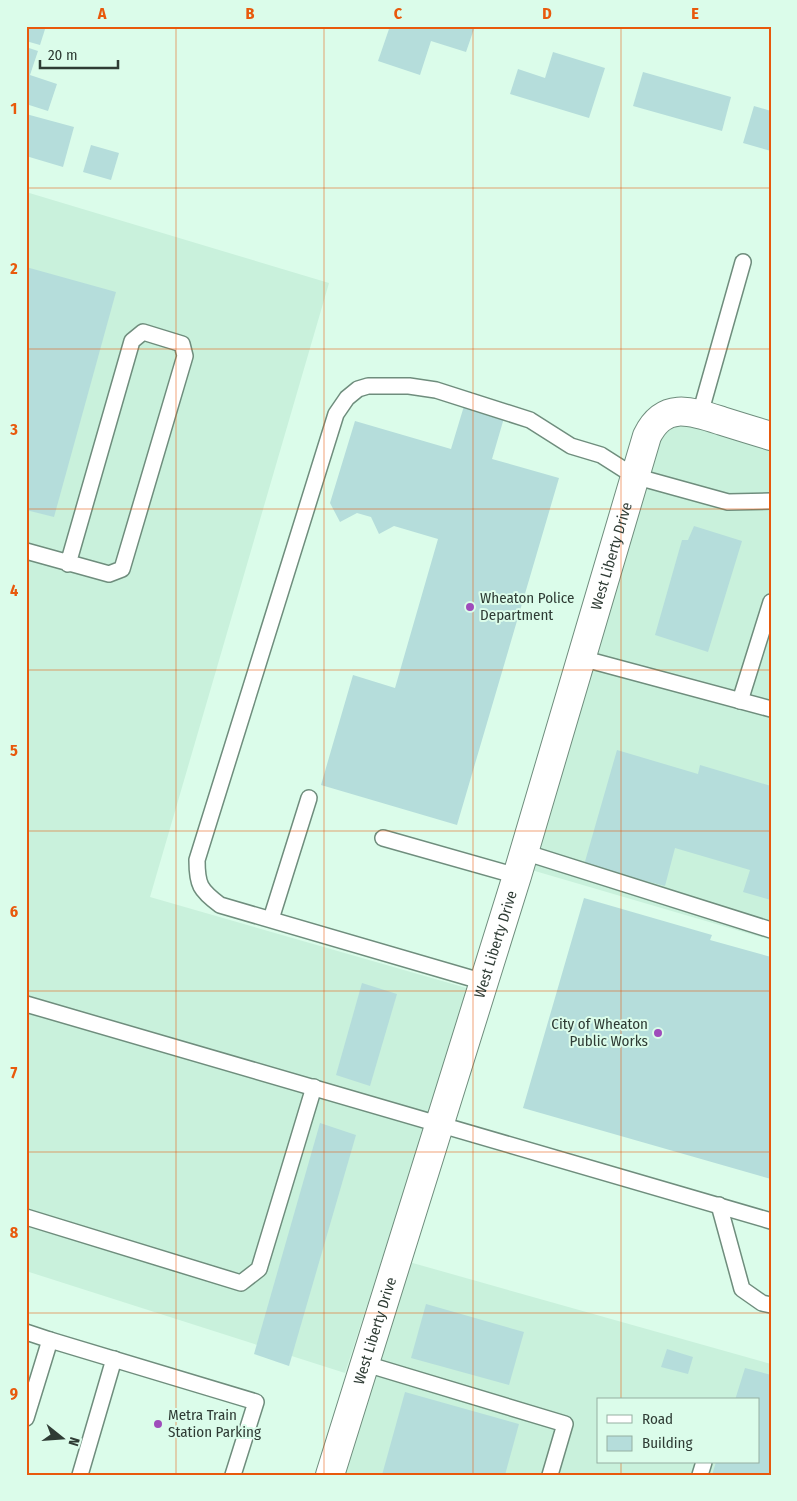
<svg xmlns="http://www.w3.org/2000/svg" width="797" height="1501" font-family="'Fira Sans Condensed',sans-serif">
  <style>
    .built { fill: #c9f1dc; fill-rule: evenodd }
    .building { fill: #b5dddb }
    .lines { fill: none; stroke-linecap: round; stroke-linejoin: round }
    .lane-casing { stroke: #6f8d7d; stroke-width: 18 }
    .street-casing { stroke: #6f8d7d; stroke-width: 30 }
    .lane { stroke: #fff; stroke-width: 15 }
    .street { stroke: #fff; stroke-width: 28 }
    .grid { fill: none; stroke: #e8590c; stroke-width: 1; stroke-opacity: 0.55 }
    .poi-dot { fill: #9f4cbb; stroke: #dbfcea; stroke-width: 2 }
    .labels { text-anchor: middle; stroke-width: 4; stroke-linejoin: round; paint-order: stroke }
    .street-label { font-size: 15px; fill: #2f3c35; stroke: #dbfcea }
    .poi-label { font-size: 15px; fill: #2f3c35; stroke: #dbfcea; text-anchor: start }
    .neatline { fill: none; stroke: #e8590c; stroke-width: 2 }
    .grid-label { font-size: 16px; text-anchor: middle; font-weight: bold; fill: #e8590c }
  </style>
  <rect width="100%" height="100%" fill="#dbfcea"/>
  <g class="built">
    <polygon points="26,192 329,283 150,897 470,989 345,1373 26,1271"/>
    <polygon points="650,409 771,446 771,940 511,864"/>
    <path d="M402,1260L771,1364V1475H336ZM598,1400H758V1462H598Z"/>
  </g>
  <g class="building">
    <polygon points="26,26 46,26 40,45 26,41"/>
    <polygon points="380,26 475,26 466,52 431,41 420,75 378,61 389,29"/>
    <polygon points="26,47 38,51 30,75 57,84 48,111 26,104"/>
    <polygon points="553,52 605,68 589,118 510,94 518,69 545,78"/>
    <polygon points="643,72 731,97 722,131 633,106"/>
    <polygon points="754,106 771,111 771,151 743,143"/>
    <polygon points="26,114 74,127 63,167 26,156"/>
    <polygon points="91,145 119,153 111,180 83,172"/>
    <polygon points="26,267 116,292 54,517 26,510"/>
    <polygon points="464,406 504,418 492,459 559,478 457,825 321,785 353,675 395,688 438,539 394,526 379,534 371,517 357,513 340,522 330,503 355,421 451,449"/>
    <polygon points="694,526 742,541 708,652 655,635 682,540 688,540"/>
    <polygon points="617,750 698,774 700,765 771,786 771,900 743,892 750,870 675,848 665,886 584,865"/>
    <polygon points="584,898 712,935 710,940 771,957 771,1179 523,1108"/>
    <polygon points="362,983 397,994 370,1086 336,1075"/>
    <polygon points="320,1123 356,1135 289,1366 254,1354"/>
    <polygon points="426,1304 524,1332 509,1385 411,1358"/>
    <polygon points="667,1349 693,1357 688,1374 661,1367"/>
    <polygon points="745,1368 771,1375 771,1475 712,1475 716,1462 758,1462 758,1400 735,1400"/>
    <polygon points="405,1392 519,1424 505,1475 382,1475"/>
  </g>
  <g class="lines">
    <g class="lane-casing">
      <g id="lane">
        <polyline points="700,414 743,262"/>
        <polyline points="26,551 109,574 122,569 185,356 182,344 143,332 132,341 68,564"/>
        <polyline points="581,658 771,709"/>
        <polyline points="740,701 771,602"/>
        <polyline points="383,838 517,876"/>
        <polyline points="524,852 771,930"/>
        <polyline points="271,919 309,798"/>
        <path d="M484,982L220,905C200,890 197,885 197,860L336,414L347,398L358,389L368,386H409L436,390L530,420L571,446L601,455L634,476L728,502L771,501"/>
        <polyline points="26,1004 771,1221"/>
        <polyline points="719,1205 742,1289 762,1303 771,1305"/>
        <polyline points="26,1217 241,1283 259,1269 314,1087"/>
        <polyline points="26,1332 50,1340"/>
        <polyline points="366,1364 565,1424 550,1475"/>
        <polyline points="26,1418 50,1340 256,1402 233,1475"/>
        <polyline points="80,1475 114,1359"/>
        <polyline points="700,1475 704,1462"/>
      </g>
    </g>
    <g class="street-casing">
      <g id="street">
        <path id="s1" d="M330,1475L517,876L647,436C664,401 691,411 722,421C738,426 754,431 771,436"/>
      </g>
    </g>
    <use href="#lane" class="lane"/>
    <use href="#street" class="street"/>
  </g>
  <path class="grid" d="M176,26V1475M324,26V1475M473,26V1475M621,26V1400M26,188H771M26,349H771M26,509H771M26,670H771M26,831H771M26,991H771M26,1152H771M26,1313H771M621,1462V1475"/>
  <g class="poi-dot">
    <circle cx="470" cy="607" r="5"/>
    <circle cx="658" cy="1033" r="5"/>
    <circle cx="158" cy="1424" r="5"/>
  </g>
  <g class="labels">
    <g class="street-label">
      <text dy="5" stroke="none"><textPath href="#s1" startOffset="961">West Liberty Drive</textPath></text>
      <text dy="5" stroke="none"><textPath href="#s1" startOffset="556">West Liberty Drive</textPath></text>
      <text dy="5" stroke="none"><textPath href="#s1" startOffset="151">West Liberty Drive</textPath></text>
    </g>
    <g class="poi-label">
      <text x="480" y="603">Wheaton Police<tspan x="480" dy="17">Department</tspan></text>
      <text x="648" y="1029" text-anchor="end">City of Wheaton<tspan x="648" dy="17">Public Works</tspan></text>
      <text x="168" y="1420">Metra Train<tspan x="168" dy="17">Station Parking</tspan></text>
    </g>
  </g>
  <rect width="797" height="1501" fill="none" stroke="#dbfcea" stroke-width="55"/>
  <rect x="597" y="1398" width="162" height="65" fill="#dbfcea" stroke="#96afa2"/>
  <rect x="607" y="1415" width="25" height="8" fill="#ffffff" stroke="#96afa2"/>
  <text x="642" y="1424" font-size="15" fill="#2f3c35">Road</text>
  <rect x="607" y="1436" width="25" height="15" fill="#b5dddb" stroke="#96afa2"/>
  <text x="642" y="1448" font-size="15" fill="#2f3c35">Building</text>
  <g transform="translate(62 1438) rotate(107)" stroke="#dbfcea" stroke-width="4" paint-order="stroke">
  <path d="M0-4L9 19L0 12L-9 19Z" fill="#2f3c35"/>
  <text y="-8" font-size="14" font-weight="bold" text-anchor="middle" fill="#2f3c35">N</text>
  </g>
  <path d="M40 60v8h78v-8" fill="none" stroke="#2f3c35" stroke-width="2.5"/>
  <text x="48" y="60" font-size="15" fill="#2f3c35" stroke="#dbfcea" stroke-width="4" paint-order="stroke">20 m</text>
  <rect x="28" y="28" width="742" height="1446" class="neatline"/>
  <g class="grid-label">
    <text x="102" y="19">A</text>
    <text x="250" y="19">B</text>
    <text x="398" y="19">C</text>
    <text x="547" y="19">D</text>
    <text x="695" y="19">E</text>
    <text x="14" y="114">1</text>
    <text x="14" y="274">2</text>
    <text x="14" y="435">3</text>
    <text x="14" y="596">4</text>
    <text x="14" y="756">5</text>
    <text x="14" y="917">6</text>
    <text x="14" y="1078">7</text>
    <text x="14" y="1238">8</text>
    <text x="14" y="1399">9</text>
  </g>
</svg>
